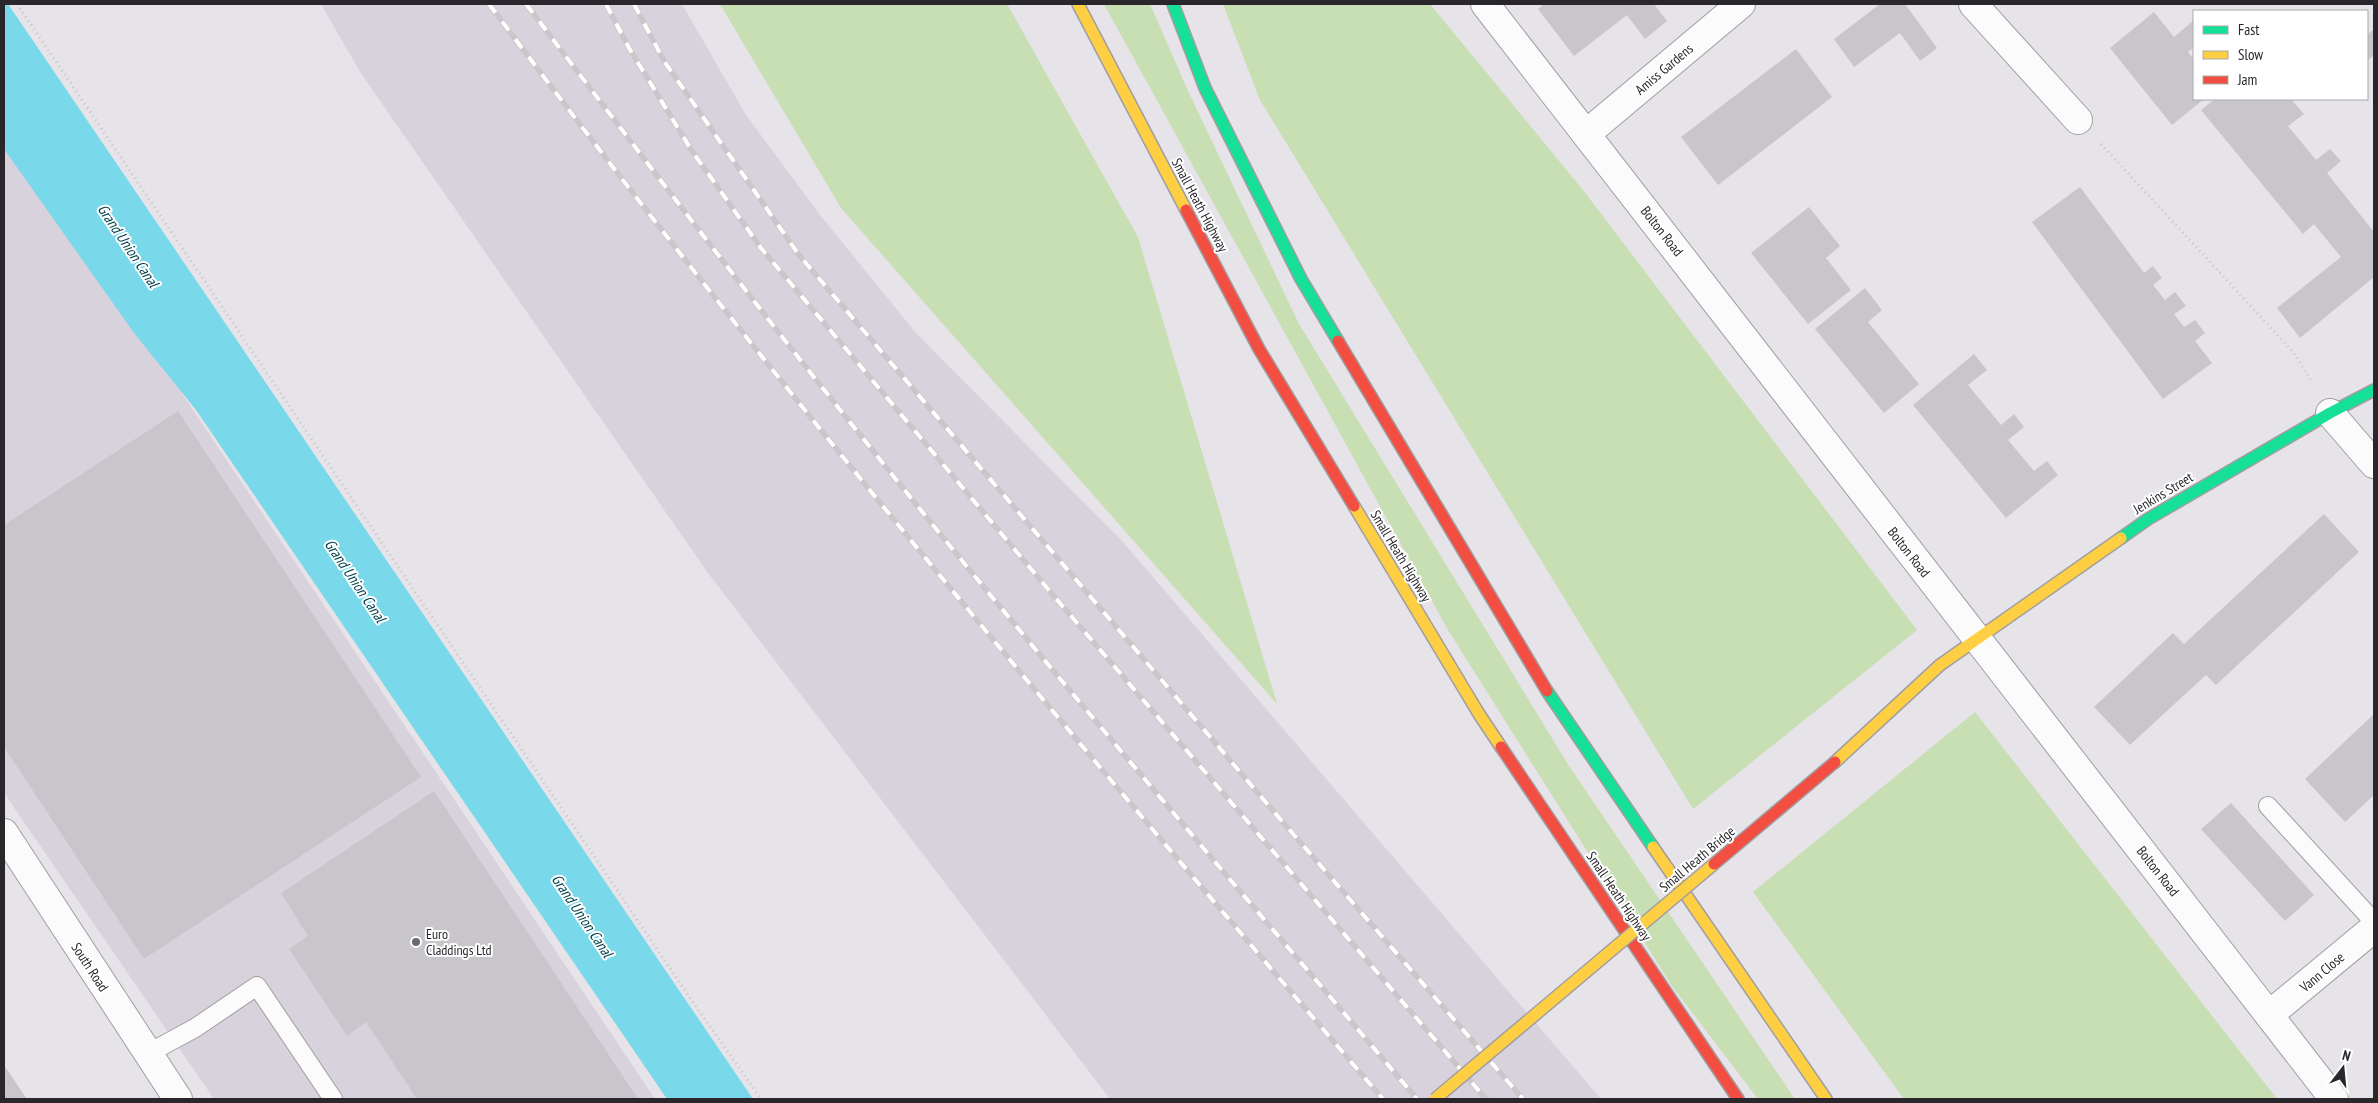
<svg xmlns="http://www.w3.org/2000/svg" width="2378" height="1103" font-family="'PT Sans Narrow',sans-serif">
  <style>
    .built { fill: #d8d2dd }
    .green { fill: #c8deb3 }
    .water { fill: #79d8ea }
    .building { fill: #c9c6cb }
    .lines { fill: none; stroke-linecap: round; stroke-linejoin: round }
    .lane-casing { stroke: #a09ea2; stroke-width: 20 }
    .street-casing { stroke: #a09ea2; stroke-width: 30 }
    .fast-casing { stroke: #a09ea2; stroke-width: 14 }
    .slow-casing { stroke: #a09ea2; stroke-width: 14 }
    .jam-casing { stroke: #a09ea2; stroke-width: 14 }
    .path { stroke: #c7c5c7; stroke-width: 3; stroke-dasharray: 1 4; stroke-linecap: butt }
    .lane { stroke: #fbfbfc; stroke-width: 18 }
    .street { stroke: #fbfbfc; stroke-width: 28 }
    .fast { stroke: #16e098; stroke-width: 11 }
    .slow { stroke: #ffcf43; stroke-width: 11 }
    .jam { stroke: #f24e42; stroke-width: 11 }
    .rail-casing { stroke: #c8c7c9; stroke-width: 5.5 }
    .rail { stroke: #fff; stroke-width: 4; stroke-dasharray: 11; stroke-linecap: butt }
    .slow-bridge-casing { stroke: #a09ea2; stroke-width: 14; stroke-linecap: butt }
    .jam-bridge-casing { stroke: #a09ea2; stroke-width: 14; stroke-linecap: butt }
    .slow-bridge { stroke: #ffcf43; stroke-width: 11 }
    .jam-bridge { stroke: #f24e42; stroke-width: 11 }
    .poi-dot { fill: #6b696e; stroke: #fff; stroke-width: 2 }
    .labels { text-anchor: middle; stroke-width: 4; stroke-linejoin: round; paint-order: stroke }
    .street-label { font-size: 14px; fill: #29272b; stroke: #fff }
    .poi-label { font-size: 14px; fill: #29272b; stroke: #fff; text-anchor: start }
    .water-label { font-size: 15px; font-style: italic; fill: #00414b; stroke: #fff }
  </style>
  <rect width="100%" height="100%" fill="#e6e3e9"/>
  <g class="built">
    <polygon points="321,4 682,4 746,115 820,215 916,333 1122,541 1601,1099 1110,1099 708,573 360,72"/>
    <polygon points="4,128 655,1099 214,1099 4,793"/>
  </g>
  <g class="green">
    <polygon points="720,4 1007,4 1138,237 1277,704 841,208"/>
    <polygon points="1104,4 1150,4 1188,91 1299,324 1569,766 1795,1099 1758,1099 1672,986 1448,630"/>
    <polygon points="1223,4 1430,4 1583,190 1917,630 1693,809 1260,100"/>
    <polygon points="1975,712 2018,767 2277,1099 1904,1099 1753,892"/>
  </g>
  <polygon class="water" points="4,4 8,4 753,1099 667,1099 196,410 134,333 4,149"/>
  <g class="building">
    <polygon points="1544,4 1654,4 1667,21 1645,39 1627,15 1574,56 1538,9"/>
    <polygon points="1880,4 1905,4 1937,48 1920,61 1900,33 1854,67 1834,39"/>
    <polygon points="2154,12 2174,37 2194,20 2194,47 2188,52 2194,60 2194,99 2204,99 2172,125 2110,48"/>
    <polygon points="2374,29 2374,55 2367,61 2367,35"/>
    <polygon points="1796,49 1832,97 1718,185 1681,137"/>
    <polygon points="2215,99 2291,99 2304,114 2288,126 2316,160 2330,149 2341,161 2327,173 2374,232 2374,277 2300,338 2277,308 2341,257 2314,224 2303,234 2201,110"/>
    <polygon points="2080,187 2144,273 2153,266 2162,278 2153,285 2165,300 2175,292 2186,306 2174,314 2184,327 2195,320 2205,333 2195,341 2212,363 2163,399 2032,222"/>
    <polygon points="1809,207 1840,246 1826,258 1851,290 1808,324 1751,253"/>
    <polygon points="1865,288 1882,310 1868,322 1919,384 1884,413 1815,329"/>
    <polygon points="1974,354 1987,370 1968,385 2001,425 2014,414 2024,427 2008,440 2034,471 2047,461 2058,475 2006,518 1913,405"/>
    <polygon points="178,411 421,777 144,959 4,747 4,525"/>
    <polygon points="2324,514 2359,552 2216,685 2206,675 2130,745 2094,707 2173,633 2184,644"/>
    <polygon points="2374,714 2374,795 2345,822 2305,779"/>
    <polygon points="434,791 638,1099 417,1099 366,1022 347,1036 289,949 308,936 281,893"/>
    <polygon points="2231,803 2314,895 2285,921 2201,829"/>
    <polygon points="4,1065 12,1077 27,1099 4,1099"/>
  </g>
  <g class="lines">
    <g class="lane-casing">
      <g id="lane">
        <polyline points="2268,806 2374,922"/>
        <polyline points="147,1054 195,1028 257,986 333,1099"/>
      </g>
    </g>
    <g class="street-casing">
      <g id="street">
        <polyline points="1485,4 2334,1099"/>
        <polyline points="1973,4 2078,120"/>
        <polyline points="1586,134 1741,4"/>
        <polyline points="2330,413 2374,464"/>
        <polyline points="4,833 178,1099"/>
        <polyline points="2269,1015 2374,928"/>
      </g>
    </g>
    <g class="fast-casing">
      <g id="fast">
        <polyline points="1173,4 1205,88 1301,279 1338,341"/>
        <polyline points="2121,538 2148,519 2330,413 2374,390"/>
        <polyline points="1547,691 1653,847"/>
      </g>
    </g>
    <g class="slow-casing">
      <g id="slow">
        <polyline points="1078,4 1186,210"/>
        <polyline points="1354,506 1479,714 1501,747"/>
        <polyline points="1835,762 1940,665 2121,538"/>
        <polyline points="1653,847 1826,1099"/>
      </g>
    </g>
    <g class="jam-casing">
      <g id="jam">
        <polyline points="1186,210 1259,349 1354,506"/>
        <polyline points="1338,341 1547,691"/>
        <polyline points="1501,747 1738,1099"/>
      </g>
    </g>
    <g class="path">
      <polyline points="17,4 686,992 761,1099"/>
      <polyline points="2101,144 2294,353 2312,382"/>
    </g>
    <use href="#lane" class="lane"/>
    <use href="#street" class="street"/>
    <use href="#fast" class="fast"/>
    <use href="#slow" class="slow"/>
    <use href="#jam" class="jam"/>
    <g class="rail-casing">
      <g id="rail">
        <path d="M489,4C771,382 1076,742 1383,1099"/>
        <path d="M526,4C641,155 755,305 874,452C1050,672 1235,884 1417,1099"/>
        <polyline points="606,4 629,48 692,151 761,248 1053,595 1486,1099"/>
        <polyline points="634,4 664,61 799,255 1281,820 1523,1099"/>
      </g>
    </g>
    <use href="#rail" class="rail"/>
    <g class="slow-bridge-casing">
      <polyline id="slow-bridge" points="1435,1099 1714,864"/>
    </g>
    <g class="jam-bridge-casing">
      <polyline id="jam-bridge" points="1714,864 1835,762"/>
    </g>
    <use href="#slow-bridge" class="slow-bridge"/>
    <use href="#jam-bridge" class="jam-bridge"/>
  </g>
  <circle class="poi-dot" cx="416" cy="942" r="5"/>
  <g class="labels">
    <g class="street-label">
      <text transform="translate(1664 69) rotate(-40)" y="5">Amiss Gardens</text>
      <text transform="translate(1200 205) rotate(62)" y="5">Small Heath Highway</text>
      <text transform="translate(1662 231) rotate(52)" y="5">Bolton Road</text>
      <text transform="translate(2163 493) rotate(-31)" y="5">Jenkins Street</text>
      <text transform="translate(1909 552) rotate(52)" y="5">Bolton Road</text>
      <text transform="translate(1401 556) rotate(59)" y="5">Small Heath Highway</text>
      <text transform="translate(1697 859) rotate(-40)" y="5">Small Heath Bridge</text>
      <text transform="translate(2158 871) rotate(52)" y="5">Bolton Road</text>
      <text transform="translate(1619 896) rotate(56)" y="5">Small Heath Highway</text>
      <text transform="translate(90 967) rotate(57)" y="5">South Road</text>
      <text transform="translate(2322 972) rotate(-40)" y="5">Vann Close</text>
    </g>
    <g class="poi-label">
      <text x="426" y="939">Euro<tspan x="426" dy="16">Claddings Ltd</tspan></text>
    </g>
    <g class="water-label">
      <text transform="translate(128 246) rotate(56)" y="5">Grand Union Canal</text>
      <text transform="translate(355 581) rotate(56)" y="5">Grand Union Canal</text>
      <text transform="translate(582 916) rotate(56)" y="5">Grand Union Canal</text>
    </g>
  </g>
  <rect width="2378" height="1103" fill="none" stroke="#29272b" stroke-width="10"/>
  <rect x="2193" y="10" width="175" height="90" fill="#ffffff" stroke="#a9a9aa"/>
  <rect x="2203" y="26" width="25" height="8" fill="#16e098" stroke="#a9a9aa"/>
  <text x="2238" y="35" font-size="15" fill="#29272b">Fast</text>
  <rect x="2203" y="51" width="25" height="8" fill="#ffcf43" stroke="#a9a9aa"/>
  <text x="2238" y="60" font-size="15" fill="#29272b">Slow</text>
  <rect x="2203" y="76" width="25" height="8" fill="#f24e42" stroke="#a9a9aa"/>
  <text x="2238" y="85" font-size="15" fill="#29272b">Jam</text>
  <g transform="translate(2343 1068) rotate(16)" stroke="#ffffff" stroke-width="4" paint-order="stroke">
  <path d="M0-4L9 19L0 12L-9 19Z" fill="#29272b"/>
  <text y="-8" font-size="14" font-weight="bold" text-anchor="middle" fill="#29272b">N</text>
  </g>
</svg>
